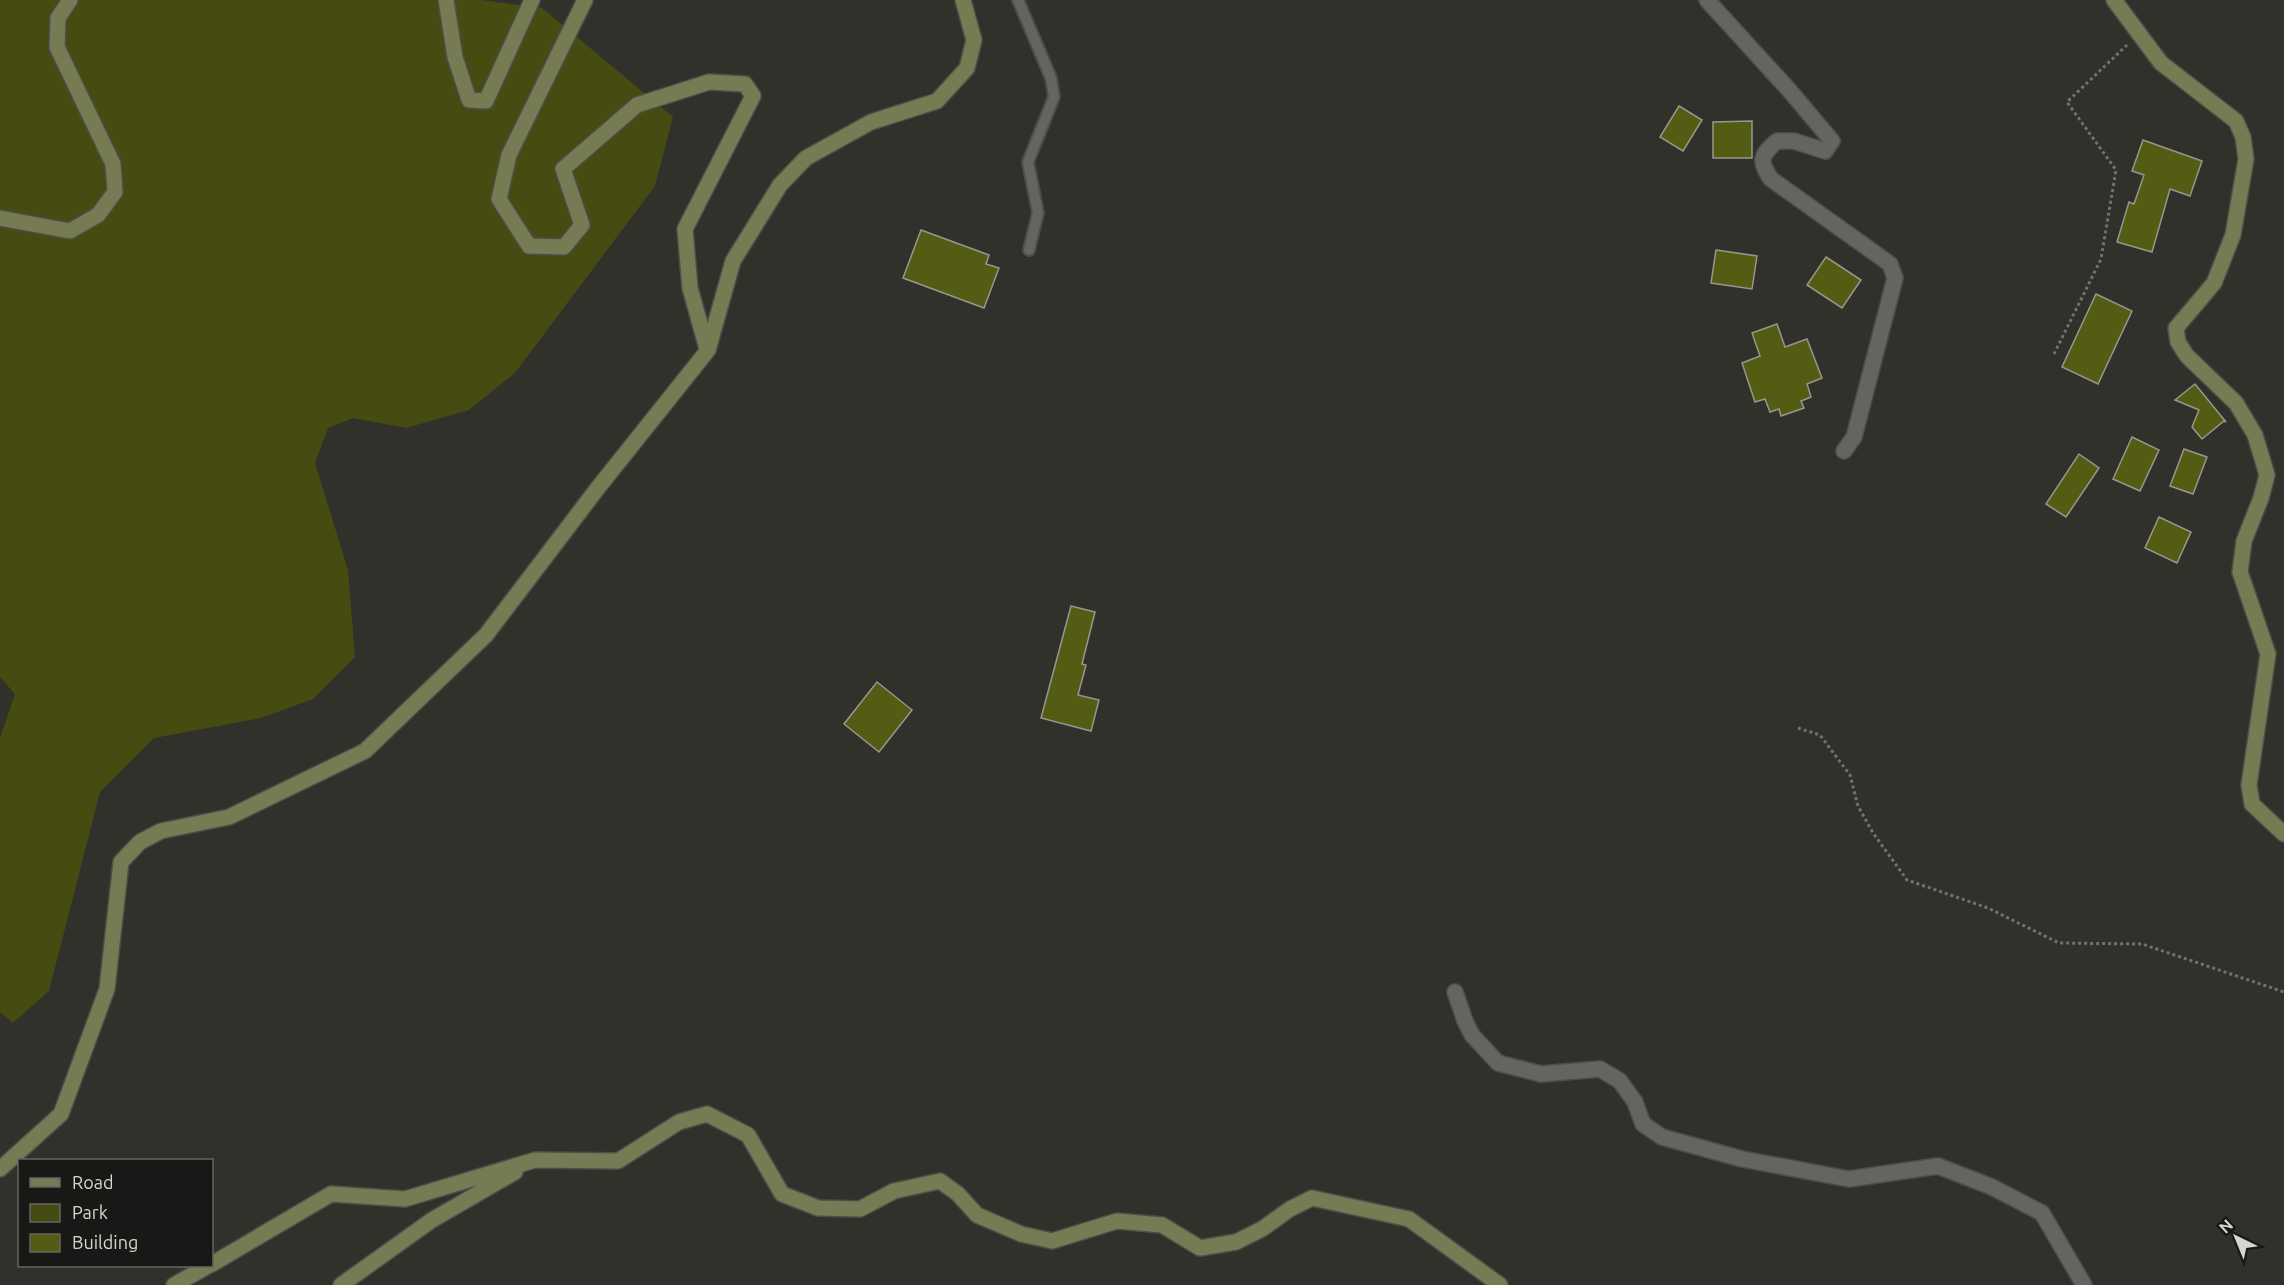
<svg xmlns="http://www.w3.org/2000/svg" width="2284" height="1285" font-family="Ubuntu,sans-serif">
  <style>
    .green { fill: #464b12 }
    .building { fill: #545b13; stroke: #969890; stroke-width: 1.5 }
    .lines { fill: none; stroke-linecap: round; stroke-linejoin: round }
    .lane-casing { stroke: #4d4e48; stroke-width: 14 }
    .street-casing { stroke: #4d4e48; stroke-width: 18 }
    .secondary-casing { stroke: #4d4e48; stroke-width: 18 }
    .path { stroke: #72736e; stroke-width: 3; stroke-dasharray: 3 3; stroke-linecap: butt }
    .lane { stroke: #64655e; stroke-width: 10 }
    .street { stroke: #64655e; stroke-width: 15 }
    .secondary { stroke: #767b54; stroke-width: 15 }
  </style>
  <rect width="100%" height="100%" fill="#30312b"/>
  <polygon class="green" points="0,0 481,0 542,8 673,117 655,186 515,373 469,410 406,428 353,418 328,428 315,463 348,570 355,657 313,699 261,718 154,738 100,792 49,991 13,1023 0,1012 0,738 15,694 0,677"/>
  <g class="building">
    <polygon points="1679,106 1702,120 1683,151 1660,137"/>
    <polygon points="1752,121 1752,158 1713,158 1713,122"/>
    <polygon points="2143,140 2202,161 2190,196 2170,189 2152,252 2117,242 2129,202 2134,204 2144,175 2132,171"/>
    <polygon points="921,230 989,255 986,264 999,268 984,308 903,278"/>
    <polygon points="1716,250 1757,256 1752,289 1711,283"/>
    <polygon points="1826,257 1861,280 1842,308 1807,285"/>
    <polygon points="2096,294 2132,311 2098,384 2062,367"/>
    <polygon points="1777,324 1785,347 1807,339 1822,378 1807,384 1811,397 1801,401 1804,408 1781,416 1779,409 1770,412 1765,399 1755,402 1742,363 1760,356 1752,333"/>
    <polygon points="2195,384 2226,422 2224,421 2202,439 2192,427 2199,410 2175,400"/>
    <polygon points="2132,437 2159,450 2140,491 2113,479"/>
    <polygon points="2184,449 2207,457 2193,494 2170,486"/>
    <polygon points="2079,454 2099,468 2066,517 2046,504"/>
    <polygon points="2159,517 2191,532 2177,563 2145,548"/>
    <polygon points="1071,606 1095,612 1082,664 1086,665 1078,695 1099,700 1091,731 1041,718"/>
    <polygon points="877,682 912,710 879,752 844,724"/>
  </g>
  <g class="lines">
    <g class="lane-casing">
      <polyline id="lane" points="1018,0 1051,78 1054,97 1028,162 1038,213 1029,250"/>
    </g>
    <g class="street-casing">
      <g id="street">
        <path d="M1707,0L1790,91L1832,141L1825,151L1794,141H1777C1760,156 1759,161 1771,179L1890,264L1895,278L1854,437L1844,451"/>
        <polyline points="1455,992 1465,1021 1472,1035 1498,1063 1541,1074 1600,1069 1620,1081 1635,1102 1643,1124 1662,1137 1742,1159 1849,1179 1938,1166 1992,1187 2042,1213 2084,1285"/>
      </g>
    </g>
    <g class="secondary-casing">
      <g id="secondary">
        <polyline points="446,0 455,57 469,100 486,101 532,0"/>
        <polyline points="585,0 509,155 499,199 529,246 564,247 582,225 563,169 637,105 709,82 745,84 753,96 685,229 690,288 707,349"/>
        <polyline points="2114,0 2161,63 2236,121 2243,137 2246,159 2233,235 2214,283 2176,328 2178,342 2187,356 2236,403 2255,435 2267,475 2261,498 2244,541 2240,572 2268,654 2249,785 2252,804 2284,834"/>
        <polyline points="0,218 70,231 98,215 115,192 113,164 57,47 58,18 70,0"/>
        <polyline points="0,1169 61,1114 107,989 121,862 140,842 161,831 229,817 365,751 486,635 597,489 708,350 733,261 780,185 806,158 871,122 937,101 967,68 974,40 963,0"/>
        <polyline points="212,1264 331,1194 405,1199 535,1160 618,1161 679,1122 707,1114 748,1135 782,1194 818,1208 860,1209 894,1191 940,1181 958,1194 977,1215 1021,1234 1052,1241 1117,1221 1162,1225 1200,1248 1236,1242 1262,1229 1290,1209 1312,1198 1409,1219 1500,1285"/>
        <polyline points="174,1285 208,1266"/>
        <polyline points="341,1285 432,1220 515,1172"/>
      </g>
    </g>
    <g class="path">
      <polyline points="2054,354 2101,259 2116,170 2067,102 2127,45"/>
      <polyline points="1798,728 1820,735 1850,775 1858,806 1873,833 1907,880 1988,908 2059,943 2142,944 2284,992"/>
    </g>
    <use href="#lane" class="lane"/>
    <use href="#street" class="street"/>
    <use href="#secondary" class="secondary"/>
  </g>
  <rect x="18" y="1159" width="195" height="108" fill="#181816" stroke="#646461" stroke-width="1.5"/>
  <rect x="30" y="1178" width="30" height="9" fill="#767b54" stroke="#646461" stroke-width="1.5"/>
  <text x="72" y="1189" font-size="18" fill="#d5d6d2">Road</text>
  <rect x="30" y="1204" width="30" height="18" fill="#464b12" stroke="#646461" stroke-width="1.5"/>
  <text x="72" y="1219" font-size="18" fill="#d5d6d2">Park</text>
  <rect x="30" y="1234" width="30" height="18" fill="#545b13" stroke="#646461" stroke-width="1.5"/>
  <text x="72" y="1249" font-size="18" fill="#d5d6d2">Building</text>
  <g transform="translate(2236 1237) rotate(317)" stroke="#181816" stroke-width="4.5" paint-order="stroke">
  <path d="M0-4.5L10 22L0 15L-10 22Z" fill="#d5d6d2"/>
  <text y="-9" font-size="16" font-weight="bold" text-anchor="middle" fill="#d5d6d2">N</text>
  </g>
</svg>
